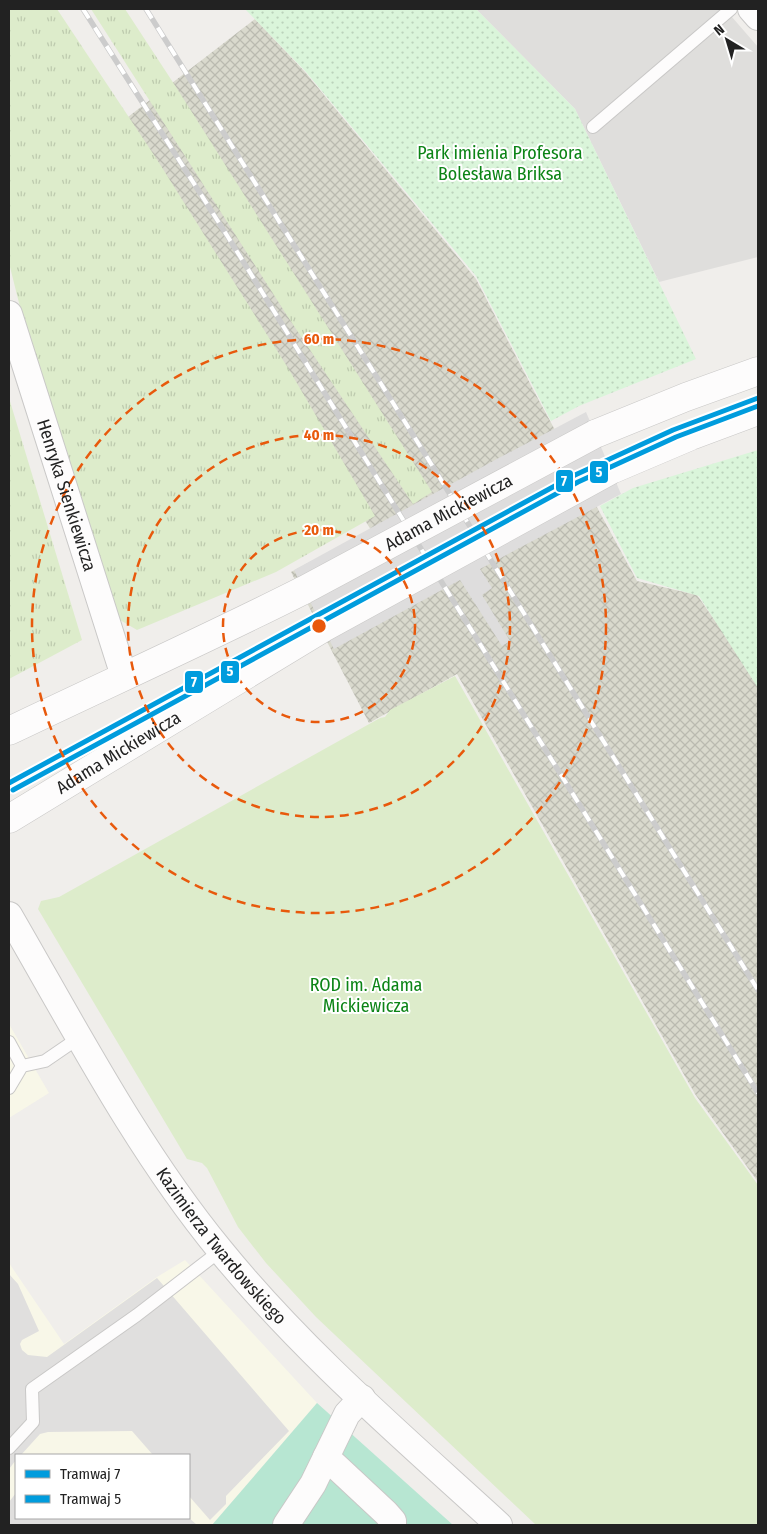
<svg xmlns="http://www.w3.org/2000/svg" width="767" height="1534" font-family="'Fira Sans Condensed',sans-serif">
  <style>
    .residential { fill: #dfdedc }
    .education { fill: #f8f7e8; fill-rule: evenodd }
    .construction { fill: url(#construction-cross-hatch) }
    .grass { fill: url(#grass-tufts) }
    .park { fill: url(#park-dots) }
    .garden { fill: #ddeccb }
    .pitch { fill: #b7e6d2 }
    .parking { fill: #e0dfde }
    .pier { fill: #dedddd }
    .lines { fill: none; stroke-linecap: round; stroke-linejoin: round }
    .service-casing { stroke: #c9c8c7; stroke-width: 14 }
    .minor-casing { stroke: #c9c8c7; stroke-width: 28 }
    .tertiary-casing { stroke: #c9c8c7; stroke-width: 29 }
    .service { stroke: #fdfcfc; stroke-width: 12 }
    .minor { stroke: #fdfcfc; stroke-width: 26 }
    .tertiary { stroke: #fdfcfc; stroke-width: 28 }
    .rail-casing { stroke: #ccc; stroke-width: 5.5 }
    .rail { stroke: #fff; stroke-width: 4; stroke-dasharray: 11; stroke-linecap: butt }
    .tertiary-bridge-casing { stroke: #c9c8c7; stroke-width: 29; stroke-linecap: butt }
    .tertiary-bridge { stroke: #fdfcfc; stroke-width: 28 }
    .tram-1-casing { stroke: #fff; stroke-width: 9 }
    .tram-2-casing { stroke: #fff; stroke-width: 9 }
    .tram-1 { stroke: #009cdd; stroke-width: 5 }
    .tram-2 { stroke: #009cdd; stroke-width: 5 }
    .ring { fill: none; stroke: #e8590c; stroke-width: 2.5; stroke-dasharray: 9 6 }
    .labels { text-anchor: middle; stroke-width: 4; stroke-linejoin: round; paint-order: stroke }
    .park-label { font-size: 18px; fill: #0c8416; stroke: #fff }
    .street-label { font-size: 18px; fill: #222; stroke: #fff }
    .centre { fill: #e8590c; stroke: #fff; stroke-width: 2.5 }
    .ring-label { font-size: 15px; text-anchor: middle; font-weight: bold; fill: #e8590c; stroke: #fff; stroke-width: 4; stroke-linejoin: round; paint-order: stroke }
    .line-badge { stroke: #fff; stroke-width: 2 }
    .badge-label { font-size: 14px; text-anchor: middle; font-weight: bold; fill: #fff }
  </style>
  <defs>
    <pattern id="construction-cross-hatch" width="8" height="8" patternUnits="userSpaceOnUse" patternTransform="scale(1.25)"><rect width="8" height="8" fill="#d9d9cd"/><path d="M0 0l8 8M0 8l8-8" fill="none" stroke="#babab0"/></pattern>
    <pattern id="grass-tufts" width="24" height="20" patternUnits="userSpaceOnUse" patternTransform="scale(1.25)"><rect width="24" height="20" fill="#ddeccb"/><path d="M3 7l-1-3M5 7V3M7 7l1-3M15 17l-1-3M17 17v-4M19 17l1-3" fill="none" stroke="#bdcaae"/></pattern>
    <pattern id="park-dots" width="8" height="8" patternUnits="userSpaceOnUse" patternTransform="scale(1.25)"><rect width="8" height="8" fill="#daf5da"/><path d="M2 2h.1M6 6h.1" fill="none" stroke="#bbd2bb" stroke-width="1.8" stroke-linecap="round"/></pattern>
  </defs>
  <rect width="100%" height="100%" fill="#f0eeeb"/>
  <polygon class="residential" points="476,9 725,9 758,47 758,257 659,282 575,109"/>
  <g class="education">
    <polygon points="9,1024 49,1093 9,1118"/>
    <path d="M185,1260L317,1403L212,1525H9V1263L64,1344L157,1277ZM16,1455H189V1518H16Z"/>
  </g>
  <polygon class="construction" points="255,19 305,72 476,279 536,395 637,581 697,595 758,682 758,1182 695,1094 457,674 369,723 291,572 371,530 190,241 115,127"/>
  <g class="grass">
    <polygon points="9,9 57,9 156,158 288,368 375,516 276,572 137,630 120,620 29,343 9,263"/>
    <polygon points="91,9 125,9 176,87 432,492 413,504 288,317"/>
    <polygon points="9,398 82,640 9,679"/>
  </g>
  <g class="park">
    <polygon points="245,9 476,9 575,109 696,359 579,406 551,421 476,276 306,72"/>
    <polygon points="758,450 758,688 699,596 637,578 600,506 633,488"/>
  </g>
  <polygon class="garden" points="455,676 695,1098 758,1185 758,1525 536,1525 316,1317 266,1263 238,1227 207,1168 202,1163 187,1159 38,909 41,901 59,897 380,718 385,717 390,710"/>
  <polygon class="pitch" points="317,1403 453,1525 212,1525"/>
  <g class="parking">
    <polygon points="9,1274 18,1284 39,1331 22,1340 20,1344 22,1350 28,1355 47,1357 157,1278 289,1431 226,1496 226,1504 210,1520 189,1496 189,1455 153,1455 132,1431 48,1432 40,1434 21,1455 16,1455 16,1460 9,1469"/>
    <polygon points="16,1493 16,1518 189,1518 197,1525 9,1525 9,1502"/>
  </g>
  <polygon class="pier" points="586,412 621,494 480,569 492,588 482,595 510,641 502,646 460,580 334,649 294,570 495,460"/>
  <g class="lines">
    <g class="service-casing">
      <g id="service">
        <polyline points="593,127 731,9"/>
        <polyline points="9,1042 22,1066"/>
        <polyline points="9,1088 22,1066 45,1061 80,1037"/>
        <polyline points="9,1448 33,1422 32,1389 137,1315 220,1251"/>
      </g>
    </g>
    <g class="minor-casing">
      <g id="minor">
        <polyline points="751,9 758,17"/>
        <path id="s1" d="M9,314L124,676"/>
        <path id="s2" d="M9,915C74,1027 137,1149 220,1250C302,1351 403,1437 499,1525"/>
        <polyline points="326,1457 386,1513 393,1521 393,1525"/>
        <polyline points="286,1525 313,1484 347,1414 362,1398"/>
      </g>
    </g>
    <g class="tertiary-casing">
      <g id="tertiary">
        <polyline points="595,434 686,397 758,371"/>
        <polyline points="611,470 691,436 758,411"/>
        <path d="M9,731C107,684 207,639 304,590"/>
        <path id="s3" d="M9,819L323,628"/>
      </g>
    </g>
    <use href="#service" class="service"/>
    <use href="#minor" class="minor"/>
    <use href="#tertiary" class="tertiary"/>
    <g class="rail-casing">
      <g id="rail">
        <polyline points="83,9 228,237 758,1093"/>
        <polyline points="146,9 420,446 758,990"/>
      </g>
    </g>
    <use href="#rail" class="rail"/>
    <g class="tertiary-bridge-casing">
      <g id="tertiary-bridge">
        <path id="s4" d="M304,590L595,434"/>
        <polyline points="323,628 611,470"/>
      </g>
    </g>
    <use href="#tertiary-bridge" class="tertiary-bridge"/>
    <g class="tram-1-casing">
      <polyline id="tram-1" points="9,783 575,475 673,430 758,398"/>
    </g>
    <g class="tram-2-casing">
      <polyline id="tram-2" points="13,790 578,482 676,437 758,406"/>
    </g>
    <use href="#tram-1" class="tram-1"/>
    <use href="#tram-2" class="tram-2"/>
  </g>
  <g class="ring">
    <circle cx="319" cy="626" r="96"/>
    <circle cx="319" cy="626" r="191"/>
    <circle cx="319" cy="626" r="287"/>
  </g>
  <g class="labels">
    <g class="park-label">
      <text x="500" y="159">Park imienia Profesora<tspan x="500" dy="21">Bolesława Briksa</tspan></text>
      <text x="366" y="991">ROD im. Adama<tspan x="366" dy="21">Mickiewicza</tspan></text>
    </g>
    <g class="street-label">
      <text dy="6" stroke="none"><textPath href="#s1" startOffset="190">Henryka Sienkiewicza</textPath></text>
      <text dy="6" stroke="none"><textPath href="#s4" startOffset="164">Adama Mickiewicza</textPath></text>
      <text dy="6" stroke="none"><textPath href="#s3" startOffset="128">Adama Mickiewicza</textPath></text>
      <text dy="6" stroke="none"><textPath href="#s2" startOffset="394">Kazimierza Twardowskiego</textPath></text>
    </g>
  </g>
  <circle cx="319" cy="626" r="8" class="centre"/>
  <g class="ring-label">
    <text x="319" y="344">60 m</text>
    <text x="319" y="440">40 m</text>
    <text x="319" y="535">20 m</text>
  </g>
  <g class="line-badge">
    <rect x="589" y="460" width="20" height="24" rx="5" fill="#009cdd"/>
    <rect x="555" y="469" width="19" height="24" rx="5" fill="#009cdd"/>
    <rect x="220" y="660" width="20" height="24" rx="5" fill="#009cdd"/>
    <rect x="184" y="670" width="20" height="24" rx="5" fill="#009cdd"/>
  </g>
  <g class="badge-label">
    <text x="599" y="477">5</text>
    <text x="564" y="486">7</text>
    <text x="230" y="676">5</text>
    <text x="194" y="687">7</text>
  </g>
  <rect width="767" height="1534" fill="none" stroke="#222222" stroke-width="20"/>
  <rect x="15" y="1454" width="175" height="65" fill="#ffffff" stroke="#a7a7a7"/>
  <rect x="25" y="1470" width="25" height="8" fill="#009cdd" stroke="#a7a7a7"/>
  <text x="60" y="1479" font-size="15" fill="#222222">Tramwaj 7</text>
  <rect x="25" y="1495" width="25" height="8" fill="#009cdd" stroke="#a7a7a7"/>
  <text x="60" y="1504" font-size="15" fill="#222222">Tramwaj 5</text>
  <g transform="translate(727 40) rotate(322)" stroke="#ffffff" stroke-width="4" paint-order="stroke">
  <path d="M0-4L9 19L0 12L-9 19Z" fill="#222222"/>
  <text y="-8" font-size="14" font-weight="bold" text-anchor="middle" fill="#222222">N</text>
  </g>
</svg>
